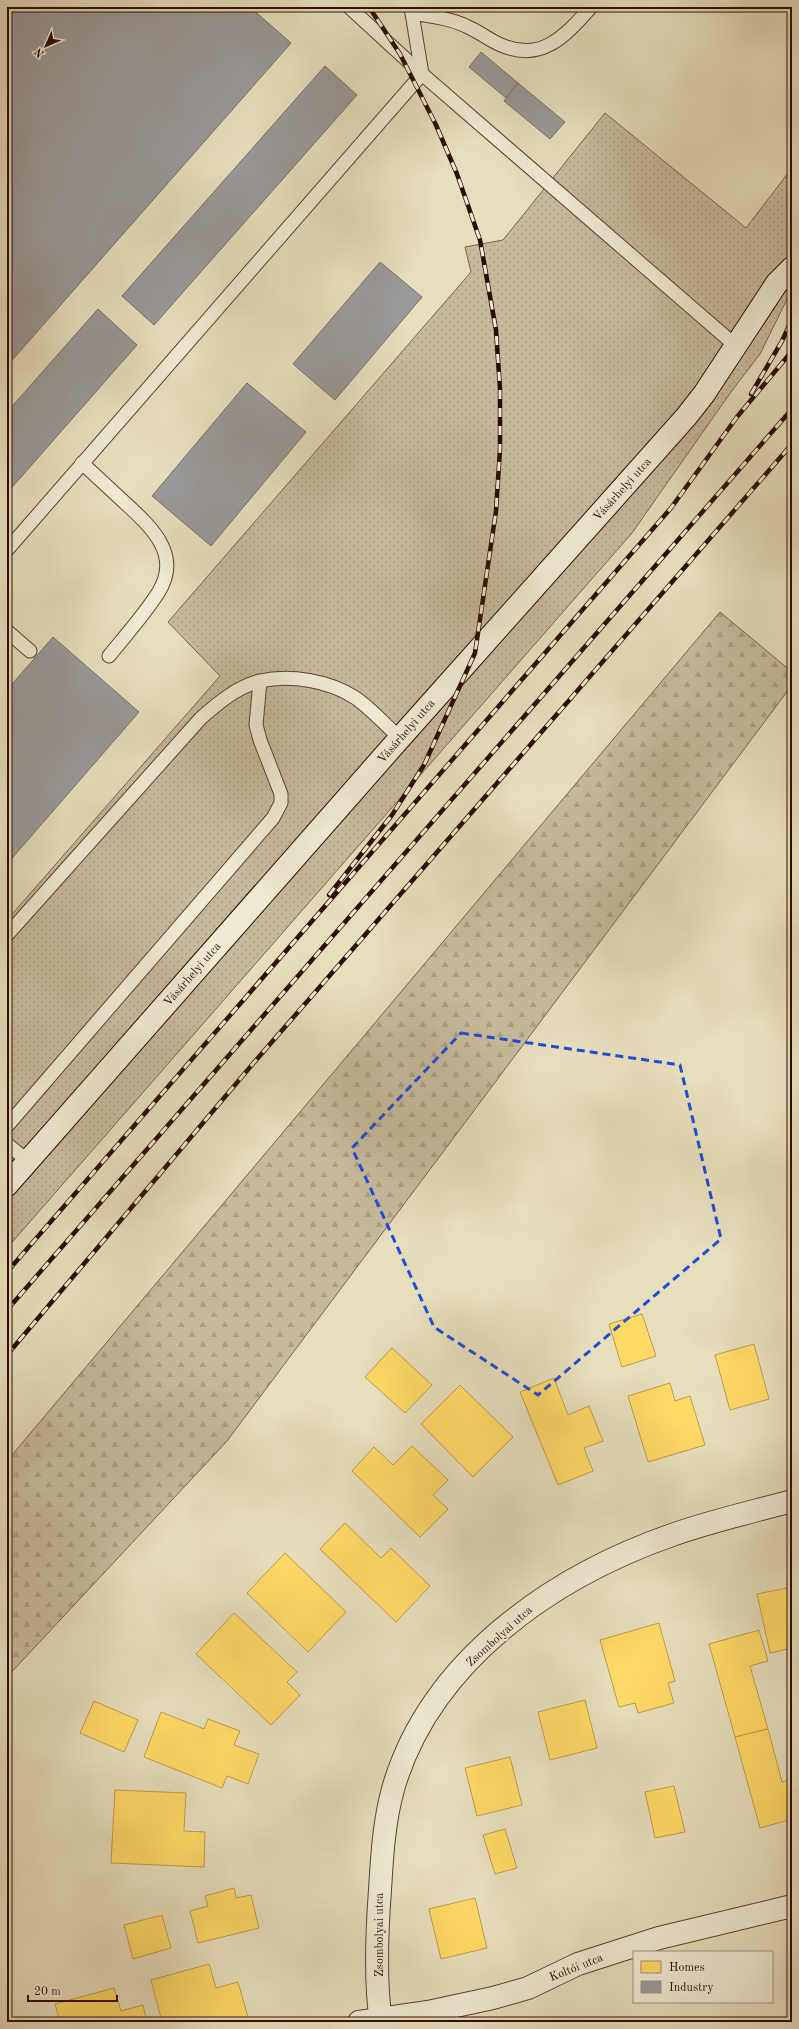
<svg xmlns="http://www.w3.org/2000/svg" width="799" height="2029" font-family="'Old Standard TT',serif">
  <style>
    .grass { fill: url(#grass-dots); stroke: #7a634e }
    .forest { fill: url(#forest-firs); stroke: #7a634e }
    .homes { fill: #ffd966; stroke: #c09c48 }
    .industry { fill: #999; stroke: #786f6b }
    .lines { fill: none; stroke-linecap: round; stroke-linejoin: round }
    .lane-casing { stroke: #5b4030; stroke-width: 15 }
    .street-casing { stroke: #5b4030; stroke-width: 24 }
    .secondary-casing { stroke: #2c0c01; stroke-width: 24 }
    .lane { stroke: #efead3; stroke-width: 13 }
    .street { stroke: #efead3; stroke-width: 22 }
    .secondary { stroke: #efead3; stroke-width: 22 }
    .rail-casing { stroke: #2c0c01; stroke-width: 4.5 }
    .rail { stroke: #efead3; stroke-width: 3; stroke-dasharray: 9; stroke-linecap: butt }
    .marked { fill: none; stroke: #1d4ed8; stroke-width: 3; stroke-dasharray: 8 5; stroke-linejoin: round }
    .labels { text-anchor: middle; stroke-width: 4; stroke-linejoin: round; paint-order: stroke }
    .street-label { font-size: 12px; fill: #2c0c01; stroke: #efead3 }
  </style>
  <defs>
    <pattern id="grass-dots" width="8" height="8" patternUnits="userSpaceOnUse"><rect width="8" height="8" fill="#c7ba9c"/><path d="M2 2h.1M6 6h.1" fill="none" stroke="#ab9f85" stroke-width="1.8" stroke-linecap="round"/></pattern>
    <pattern id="forest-firs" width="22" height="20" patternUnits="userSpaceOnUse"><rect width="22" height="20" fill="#c7ba9c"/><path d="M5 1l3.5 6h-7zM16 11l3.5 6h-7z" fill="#ab9f85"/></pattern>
  </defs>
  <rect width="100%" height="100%" fill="#e7debc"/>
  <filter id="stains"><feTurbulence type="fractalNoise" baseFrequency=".005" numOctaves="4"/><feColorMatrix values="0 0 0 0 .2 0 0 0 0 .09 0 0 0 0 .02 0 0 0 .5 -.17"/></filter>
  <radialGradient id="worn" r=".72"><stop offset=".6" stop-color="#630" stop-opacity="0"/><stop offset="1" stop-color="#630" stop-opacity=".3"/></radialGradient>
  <polygon class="grass" points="605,113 746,228 792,168 792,289 760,354 731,392 632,533 7,1248 7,920 220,676 168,622 471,272 465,247 503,240"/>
  <polygon class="forest" points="720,612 792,672 792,685 227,1441 7,1677 7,1461"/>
  <g class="homes">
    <polygon points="642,1314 656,1356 622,1367 609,1324"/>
    <polygon points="754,1344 769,1399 730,1410 715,1355"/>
    <polygon points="392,1348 432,1385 405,1413 365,1377"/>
    <polygon points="554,1378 568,1415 589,1406 603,1441 584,1448 593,1471 558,1485 520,1392"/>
    <polygon points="670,1383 675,1401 690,1396 705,1445 648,1462 628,1396"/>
    <polygon points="460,1385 513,1437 473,1477 421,1424"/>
    <polygon points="412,1446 448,1480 433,1495 448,1509 420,1537 352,1471 374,1447 393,1465"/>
    <polygon points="345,1523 381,1558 391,1548 430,1586 396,1622 320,1549"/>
    <polygon points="285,1553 346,1612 308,1652 247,1593"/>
    <polygon points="792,1587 792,1648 770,1653 757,1594"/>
    <polygon points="234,1613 297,1672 287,1682 300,1695 271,1725 196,1654"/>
    <polygon points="659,1623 675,1681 668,1683 674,1703 638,1713 635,1703 619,1707 600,1640"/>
    <polygon points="759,1630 768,1661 750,1666 768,1729 735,1737 709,1644"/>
    <polygon points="585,1700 597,1748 550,1760 538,1712"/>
    <polygon points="94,1701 138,1720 124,1752 80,1733"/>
    <polygon points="161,1712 204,1729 208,1719 240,1731 234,1745 259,1754 248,1784 227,1776 222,1788 144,1757"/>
    <polygon points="768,1729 782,1782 792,1779 792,1819 760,1828 735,1737"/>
    <polygon points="510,1757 522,1805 477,1816 465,1768"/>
    <polygon points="674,1786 685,1832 655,1838 645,1792"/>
    <polygon points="115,1790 186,1793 184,1831 205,1832 204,1867 111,1863"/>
    <polygon points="505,1829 517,1868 495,1874 483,1835"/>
    <polygon points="234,1888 236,1898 251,1895 259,1928 198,1943 190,1911 208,1906 205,1896"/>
    <polygon points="475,1898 487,1948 441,1959 429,1909"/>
    <polygon points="162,1915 171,1948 133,1959 124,1925"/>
    <polygon points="209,1964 216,1988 238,1982 248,2017 229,2022 214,2022 212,2017 193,2022 162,2022 151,1980"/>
    <polygon points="114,1988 121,2011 143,2005 147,2022 60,2022 55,2004"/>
  </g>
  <g class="industry">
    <polygon points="7,7 250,7 291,43 7,366"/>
    <polygon points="481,52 518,83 506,98 469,67"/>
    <polygon points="325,66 357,95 154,325 122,296"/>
    <polygon points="518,83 565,122 550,139 504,101"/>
    <polygon points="380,262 422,297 335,400 293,364"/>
    <polygon points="98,309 137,345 7,493 7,412"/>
    <polygon points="247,383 306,432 211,546 152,496"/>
    <polygon points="53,637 139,712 7,864 7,690"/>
  </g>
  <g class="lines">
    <g class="lane-casing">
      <g id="lane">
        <polyline points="411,7 422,74 736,346"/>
        <path d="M412,13C430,16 449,18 466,26C478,31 489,40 501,45C542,63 566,35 591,7"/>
        <path d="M82,463C96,476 109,488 123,501C150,526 183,554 158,593C144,615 125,636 109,656"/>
        <polyline points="7,550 422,74 349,7"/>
        <polyline points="7,631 30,651"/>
        <path d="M7,935L201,718C218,703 237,687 260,681C290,674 329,681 354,697C371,708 385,725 400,738"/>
        <polyline points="7,1126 273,818 281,803 281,794 260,740 256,725 260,681"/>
        <polyline points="7,1144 28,1161"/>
      </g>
    </g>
    <g class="street-casing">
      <g id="street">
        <polyline points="359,2022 428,2012 493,1998 528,1988 578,1964 659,1938 792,1906"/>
        <path d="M381,2022C375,1983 377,1930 380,1890C382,1856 384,1822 393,1789C430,1661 552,1577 672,1535C711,1521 752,1512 792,1501"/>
      </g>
    </g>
    <g class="secondary-casing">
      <polyline id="secondary" points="7,1185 400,738 686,417 704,394 777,283 792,268"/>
    </g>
    <use href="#lane" class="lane"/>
    <use href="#street" class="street"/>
    <use href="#secondary" class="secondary"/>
    <g class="rail-casing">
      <g id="rail">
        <polyline points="751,394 782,341 792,319"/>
        <polyline points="329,895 392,815 424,765 475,653 496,511 500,449 500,389 496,330 480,240 457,174 436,125 400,54 369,7"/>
        <polyline points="7,1272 671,508 737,417 792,351"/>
        <polyline points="7,1310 792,409"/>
        <polyline points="7,1355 251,1066 792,444"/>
      </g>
    </g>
    <use href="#rail" class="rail"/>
  </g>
  <path class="marked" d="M461,1033L680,1065L721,1239L538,1395L434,1327L352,1148Z"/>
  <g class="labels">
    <g class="street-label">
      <text transform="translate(622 489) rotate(-48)" y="4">Vásárhelyi utca</text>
      <text transform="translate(406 731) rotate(-49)" y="4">Vásárhelyi utca</text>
      <text transform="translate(192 974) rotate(-49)" y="4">Vásárhelyi utca</text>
      <text transform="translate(499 1636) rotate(-42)" y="4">Zsombolyai utca</text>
      <text transform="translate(379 1935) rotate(-90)" y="4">Zsombolyai utca</text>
      <text transform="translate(576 1967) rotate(-22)" y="4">Koltói utca</text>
    </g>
  </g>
  <rect width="799" height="2029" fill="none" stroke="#e7debc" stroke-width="24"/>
  <rect x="8" y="8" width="783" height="2013" fill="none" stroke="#2c0c01" stroke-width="2"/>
  <rect x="12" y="12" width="775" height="2005" fill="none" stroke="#2c0c01"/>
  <rect x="633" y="1951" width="140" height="52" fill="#efead3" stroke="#a1917f"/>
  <rect x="641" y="1961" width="20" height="12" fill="#ffd966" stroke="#a1917f"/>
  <text x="669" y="1971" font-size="12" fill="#2c0c01">Homes</text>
  <rect x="641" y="1981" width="20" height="12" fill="#999999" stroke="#a1917f"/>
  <text x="669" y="1991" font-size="12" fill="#2c0c01">Industry</text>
  <g transform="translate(46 46) rotate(225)" stroke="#efead3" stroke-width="3" paint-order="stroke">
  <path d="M0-3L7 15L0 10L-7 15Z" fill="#2c0c01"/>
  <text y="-6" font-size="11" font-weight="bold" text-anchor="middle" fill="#2c0c01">N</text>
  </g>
  <path d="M28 1995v6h89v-6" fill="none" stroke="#2c0c01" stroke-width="2"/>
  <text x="34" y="1995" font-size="12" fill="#2c0c01" stroke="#efead3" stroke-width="3" paint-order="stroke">20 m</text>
  <rect width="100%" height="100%" filter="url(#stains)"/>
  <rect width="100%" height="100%" fill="url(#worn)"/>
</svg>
